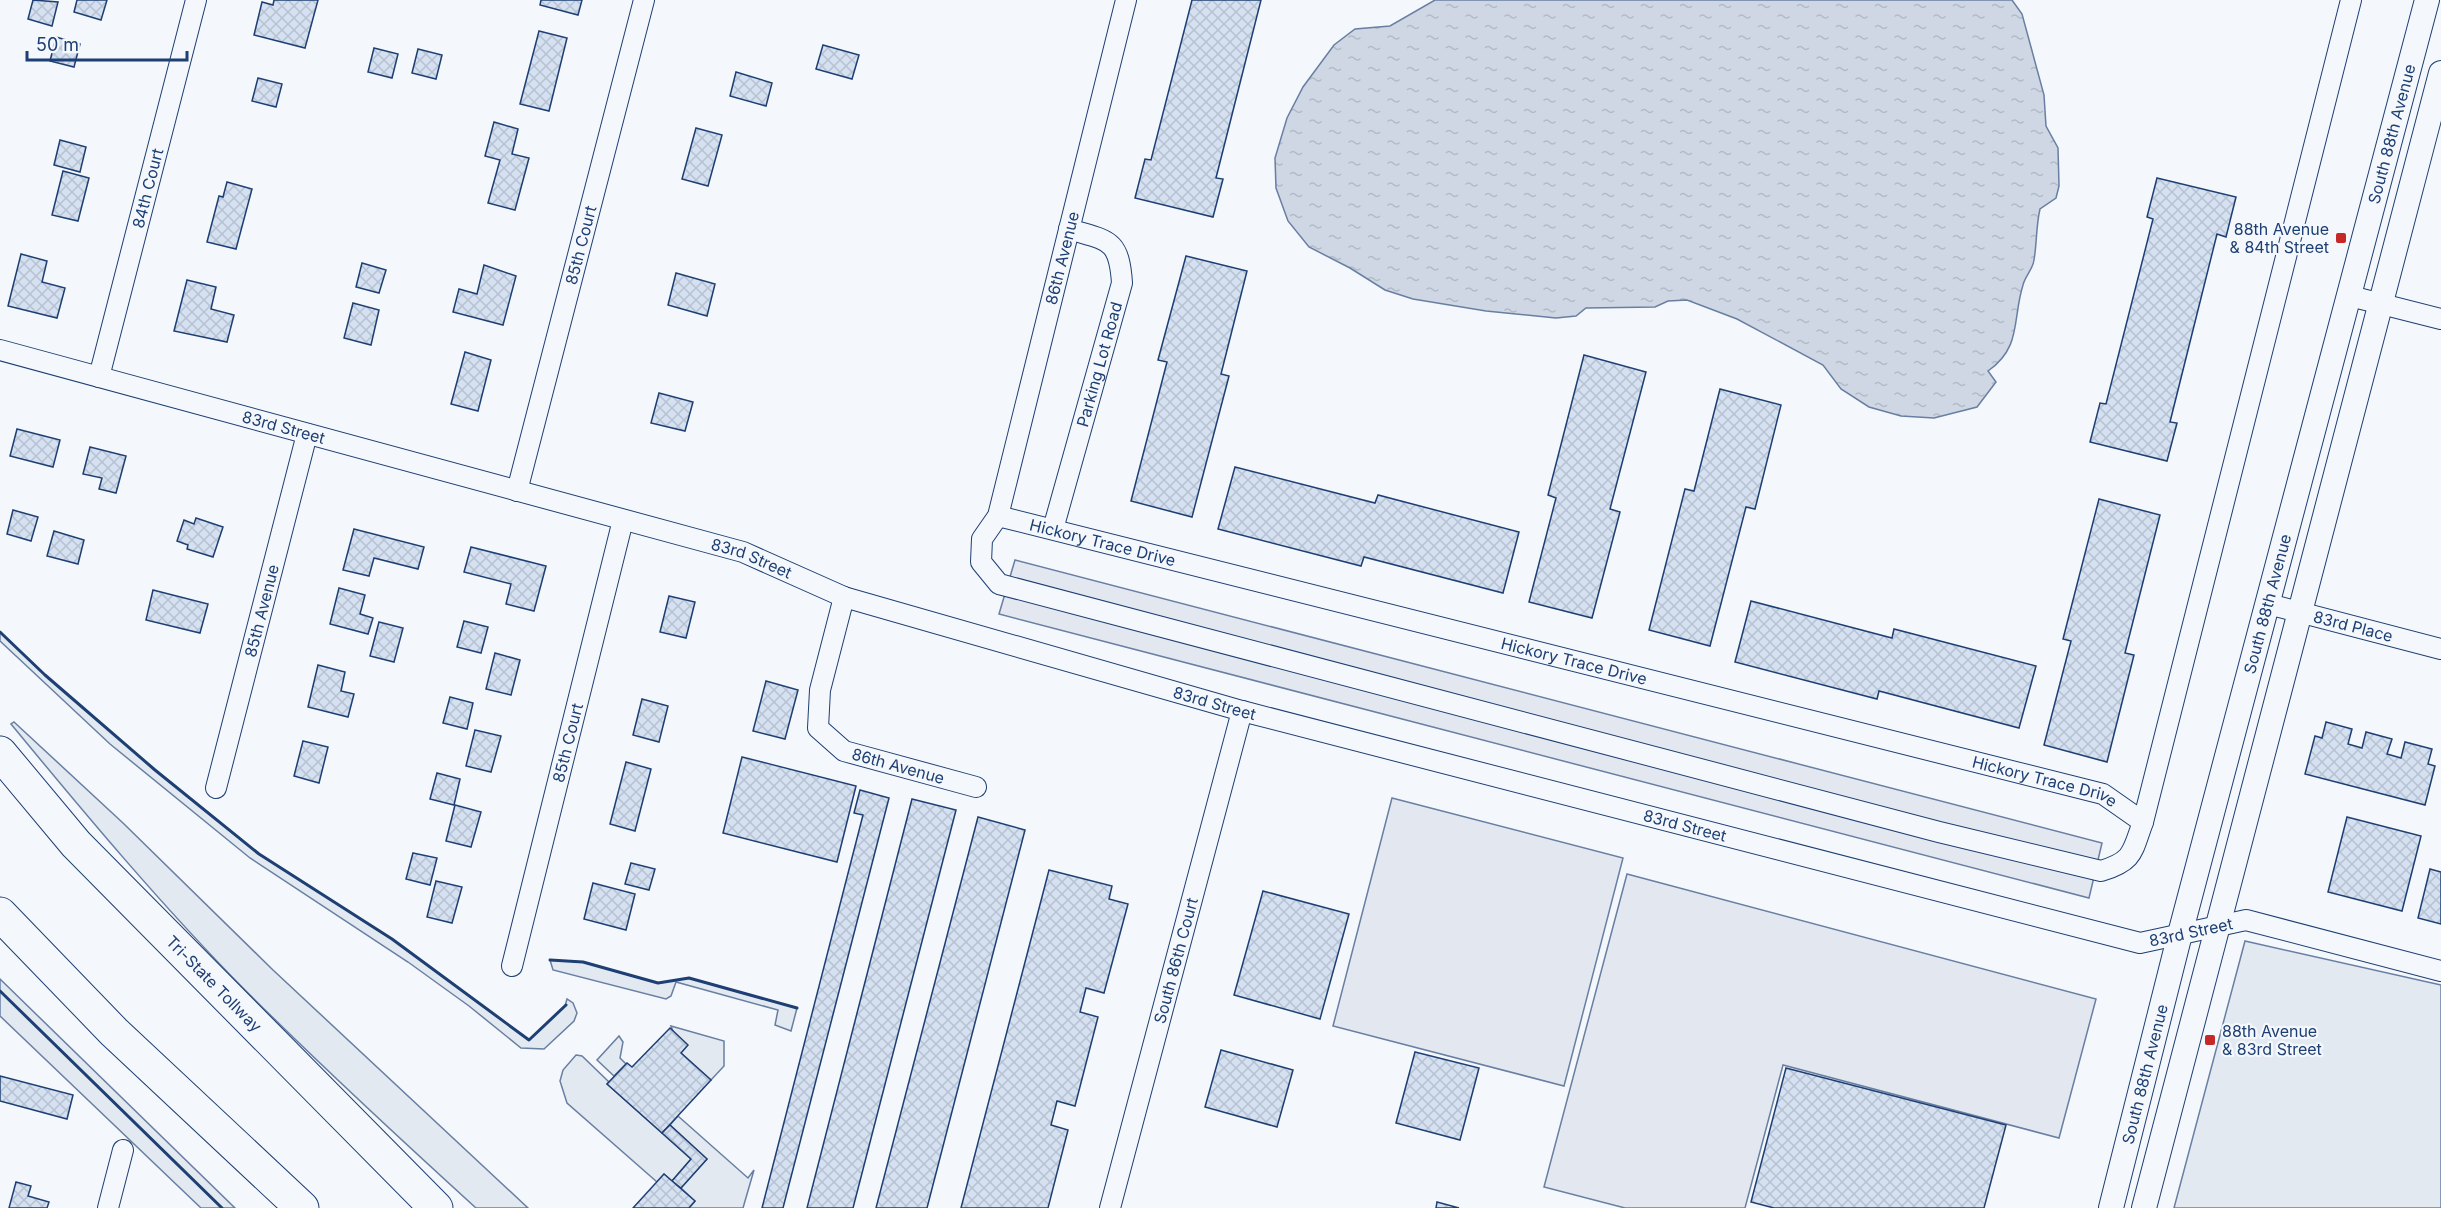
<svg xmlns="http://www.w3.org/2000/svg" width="2441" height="1208" font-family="Inter,sans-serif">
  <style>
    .grass { fill: #e3e9f0; stroke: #687fa3; stroke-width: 1.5 }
    .parking { fill: #e3e8f0; stroke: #687fa3; stroke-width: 1.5 }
    .water { fill: url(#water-ripples); stroke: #687fa3; stroke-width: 1.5 }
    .building { fill: url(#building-cross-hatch); stroke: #1d3f73; stroke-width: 1.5 }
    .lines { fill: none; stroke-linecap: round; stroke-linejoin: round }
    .minor-casing { stroke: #1d3f73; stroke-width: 22 }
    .tertiary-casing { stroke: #1d3f73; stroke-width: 26 }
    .motorway-casing { stroke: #1d3f73; stroke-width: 35 }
    .minor { stroke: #f4f7fb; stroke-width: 20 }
    .tertiary { stroke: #f4f7fb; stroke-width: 24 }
    .motorway { stroke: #f4f7fb; stroke-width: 33 }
    .wall { stroke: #1d3f73; stroke-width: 3 }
    .poi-dot { fill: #c62828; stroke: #f4f7fb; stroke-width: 2 }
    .labels { text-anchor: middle; stroke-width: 4.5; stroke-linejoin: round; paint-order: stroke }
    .street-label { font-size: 16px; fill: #1d3f73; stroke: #f4f7fb }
    .poi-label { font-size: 16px; fill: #1d3f73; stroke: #f4f7fb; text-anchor: end }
  </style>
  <defs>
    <pattern id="water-ripples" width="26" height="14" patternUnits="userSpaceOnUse" patternTransform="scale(1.5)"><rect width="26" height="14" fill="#cfd7e4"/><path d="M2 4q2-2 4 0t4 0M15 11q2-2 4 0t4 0" fill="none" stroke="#b1bac7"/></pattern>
    <pattern id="building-cross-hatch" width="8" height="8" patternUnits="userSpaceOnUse" patternTransform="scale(1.5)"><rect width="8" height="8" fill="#d5e0f0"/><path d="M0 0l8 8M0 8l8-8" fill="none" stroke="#b6c1d1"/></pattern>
  </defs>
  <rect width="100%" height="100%" fill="#f4f7fb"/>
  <g class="grass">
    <polygon points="0,632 45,675 155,770 259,854 392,939 529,1040 565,1006 567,999 573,1003 577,1013 574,1021 544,1049 521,1048 469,1006 408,962 250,858 110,744 0,641"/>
    <path d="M14,722L123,823L273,970L528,1208H476C398,1137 320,1065 245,990C162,906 86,815 11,724Z"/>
    <polygon points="2245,941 2441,985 2441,1208 2174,1208"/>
    <polygon points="550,960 583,962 658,983 689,978 797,1008 791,1031 775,1025 778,1010 676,982 671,996 666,999 553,970"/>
    <polygon points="0,979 235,1208 201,1208 0,1016"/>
    <polygon points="671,1026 724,1041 724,1066 711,1080 681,1053"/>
    <polygon points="619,1036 623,1042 620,1058 626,1064 614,1076 597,1060"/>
    <polygon points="576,1055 582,1056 609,1082 607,1084 691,1159 672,1181 664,1174 657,1182 567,1103 560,1081 563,1070"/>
    <polygon points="678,1116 748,1178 754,1170 743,1208 689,1208 695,1201 681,1188 707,1159 670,1125"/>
  </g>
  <g class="parking">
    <polygon points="1015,560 2102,843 2089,898 999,614"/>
    <polygon points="1392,798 1623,858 1564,1086 1333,1026"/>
    <polygon points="1627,874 2096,999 2059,1138 1783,1065 1745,1208 1625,1208 1544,1187"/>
  </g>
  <path class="water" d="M1435,0H2012L2022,14L2044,95L2046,126L2058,148L2059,186L2056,198L2040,209C2036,226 2037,242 2034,260C2033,269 2025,276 2023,285C2012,320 2022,347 1988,371L1996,382L1977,407L1934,418L1901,416L1869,407L1841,389L1823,365L1737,319L1687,300L1668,301L1655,307L1586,308L1576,316L1556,318L1486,311L1413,299L1385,290L1350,268L1309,247L1288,221L1276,188L1275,158L1287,118L1303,87L1334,45L1355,29L1390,26Z"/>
  <g class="building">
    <polygon points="33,0 58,2 52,26 28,19"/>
    <polygon points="77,0 107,0 101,20 74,12"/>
    <polygon points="274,0 318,0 305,48 254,35 262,2 273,5"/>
    <polygon points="541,0 582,0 578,15 540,5"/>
    <polygon points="1192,0 1261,0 1216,178 1223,179 1213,217 1135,198 1145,159 1151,160"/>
    <polygon points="539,31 567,38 549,111 520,104"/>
    <polygon points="56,37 80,44 74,67 50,61"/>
    <polygon points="823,45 859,55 852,79 816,69"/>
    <polygon points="374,48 398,54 392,78 368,72"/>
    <polygon points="418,49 442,55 436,79 412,73"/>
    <polygon points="736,72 772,83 766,106 730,96"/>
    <polygon points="258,78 282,84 276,107 252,101"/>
    <polygon points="494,122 518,129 512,154 529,158 515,210 488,203 500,160 485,156"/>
    <polygon points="696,128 722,135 708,186 682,179"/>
    <polygon points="60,140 86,147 80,172 54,165"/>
    <polygon points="63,171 89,178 78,221 52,215"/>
    <polygon points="2157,178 2236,197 2226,237 2217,234 2170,422 2177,423 2167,461 2090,442 2100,403 2106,404 2153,219 2147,217"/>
    <polygon points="227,182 252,189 236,249 207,242 219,196 223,197"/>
    <polygon points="21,254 47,261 42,282 65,288 57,318 8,306"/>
    <polygon points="1186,256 1247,271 1221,374 1229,376 1192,517 1131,501 1167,362 1158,360"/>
    <polygon points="362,263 386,270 379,293 356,287"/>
    <polygon points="484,265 516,276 503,325 453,312 459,289 477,294"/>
    <polygon points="676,273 715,284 707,316 668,305"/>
    <polygon points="187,280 216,287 211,309 234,315 227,342 174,331"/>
    <polygon points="353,303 379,310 371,345 344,338"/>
    <polygon points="465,352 491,360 478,411 451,404"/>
    <polygon points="1584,355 1646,372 1610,509 1620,512 1592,618 1529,602 1556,498 1548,495"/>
    <polygon points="1720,389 1781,405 1755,509 1746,507 1710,646 1649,630 1685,489 1694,491"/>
    <polygon points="659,393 693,402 685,431 651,423"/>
    <polygon points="17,429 60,440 53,467 10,456"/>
    <polygon points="90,447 126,456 116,493 99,489 102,478 83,474"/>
    <polygon points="1235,467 1375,503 1378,495 1519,532 1503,593 1364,557 1361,566 1218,529"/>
    <polygon points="2099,499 2160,515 2125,653 2134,655 2107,762 2044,745 2071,641 2063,639"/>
    <polygon points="13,510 38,517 31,541 7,534"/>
    <polygon points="196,518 223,527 213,557 187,549 188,545 177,541 184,520 194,524"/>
    <polygon points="354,529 424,547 418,569 374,558 369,576 343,570"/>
    <polygon points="54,531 84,540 78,564 47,556"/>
    <polygon points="471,547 546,566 534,611 506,604 511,584 464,572"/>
    <polygon points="339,588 365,595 360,614 373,618 368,634 330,624"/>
    <polygon points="153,590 208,604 200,633 146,620"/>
    <polygon points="669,596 695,602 686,638 660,632"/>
    <polygon points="1751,601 1892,638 1894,629 2036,666 2019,728 1879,691 1877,699 1735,662"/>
    <polygon points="464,621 488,627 481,653 457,647"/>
    <polygon points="379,622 403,628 394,662 370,656"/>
    <polygon points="495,653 520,660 511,695 486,689"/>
    <polygon points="318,665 345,672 341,691 354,694 348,717 308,707"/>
    <polygon points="766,681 798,690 785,739 753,731"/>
    <polygon points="450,697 473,703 467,729 443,723"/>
    <polygon points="642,699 668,706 659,742 633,735"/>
    <polygon points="2326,722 2352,729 2348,744 2362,748 2366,732 2392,739 2387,754 2401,758 2405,742 2432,749 2428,764 2435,766 2425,805 2305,774 2315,736 2322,738"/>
    <polygon points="475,730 501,736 491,772 466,766"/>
    <polygon points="303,741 328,747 319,783 294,776"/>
    <polygon points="742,757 856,786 837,862 723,833"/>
    <polygon points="626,762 651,769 635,831 610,824"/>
    <polygon points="437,773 460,779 454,805 430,799"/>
    <polygon points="860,790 889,798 783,1208 762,1208 863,815 854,813"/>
    <polygon points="912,799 956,810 853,1208 807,1208"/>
    <polygon points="455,805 481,812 471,847 446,841"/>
    <polygon points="978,817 1025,830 927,1208 876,1208"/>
    <polygon points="2347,817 2421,836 2402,911 2328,892"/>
    <polygon points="413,853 437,858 430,885 406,879"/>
    <polygon points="631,863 655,869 649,890 625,884"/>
    <polygon points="2430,869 2441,872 2441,924 2418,918"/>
    <polygon points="1049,870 1112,886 1109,899 1128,904 1104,993 1086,988 1080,1012 1098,1017 1075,1106 1057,1101 1051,1125 1068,1130 1048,1208 961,1208"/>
    <polygon points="436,881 462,887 452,923 427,917"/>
    <polygon points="593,883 635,894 626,930 584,919"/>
    <polygon points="1263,891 1349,914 1320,1019 1234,995"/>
    <polygon points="670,1028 688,1045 681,1053 711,1080 662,1133 607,1084 627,1063 632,1067"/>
    <polygon points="1221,1050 1293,1070 1277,1127 1205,1107"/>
    <polygon points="1415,1052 1479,1068 1460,1140 1396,1123"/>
    <polygon points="1786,1068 2006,1125 1984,1208 1774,1208 1751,1202"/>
    <polygon points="0,1076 73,1095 67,1119 0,1101"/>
    <polygon points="670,1125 707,1159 681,1188 672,1181 691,1159 662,1133"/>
    <polygon points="664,1174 695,1201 689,1208 633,1208"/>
    <polygon points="16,1182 31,1186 28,1196 49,1202 47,1208 9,1208"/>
    <polygon points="1437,1202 1459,1208 1436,1208"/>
  </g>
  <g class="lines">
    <g class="minor-casing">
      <g id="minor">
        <path d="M1126,0L998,516L982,539L981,562L999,584L1939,832L2101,871C2134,861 2132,852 2143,822L2351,0"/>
        <polyline points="2350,296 2441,319"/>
        <path id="s1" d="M0,350L743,552L844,597L1242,711L2140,943L2246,920L2441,971"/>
        <path id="s2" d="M99,377L196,0"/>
        <path id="s3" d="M517,491L644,0"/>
        <path id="s4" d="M998,516L2103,794L2143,822"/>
        <path id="s5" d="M1053,529L1122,283C1119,238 1108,241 1069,229"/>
        <path id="s6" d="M844,597L820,690L818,728L844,751L976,787"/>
        <path id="s7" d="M2268,604L2441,649"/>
        <path id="s8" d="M216,788L307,434"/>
        <path id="s9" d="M512,966L623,520"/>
        <polyline points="108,1208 123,1150"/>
        <path id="s10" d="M1110,1208L1242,711"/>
      </g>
    </g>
    <g class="tertiary-casing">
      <g id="tertiary">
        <path id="s11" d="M2111,1208L2180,934L2427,0"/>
        <polyline points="2144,1208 2441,73"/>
      </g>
    </g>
    <g class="motorway-casing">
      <g id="motorway">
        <path id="s12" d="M0,753L76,844L436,1208"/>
        <polyline points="0,914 114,1032 302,1208"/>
      </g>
    </g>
    <use href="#minor" class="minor"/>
    <use href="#tertiary" class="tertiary"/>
    <use href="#motorway" class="motorway"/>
    <g class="wall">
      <polyline points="0,632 45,675 155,770 259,854 392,939 529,1040 566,1005"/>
      <polyline points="550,960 583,962 658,983 689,978 797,1008"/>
      <polyline points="0,991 222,1208"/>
    </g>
  </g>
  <g class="poi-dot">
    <rect x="2335" y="232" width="12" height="12" rx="3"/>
    <rect x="2204" y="1034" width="12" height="12" rx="3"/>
  </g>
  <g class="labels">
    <g class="street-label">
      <text dy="6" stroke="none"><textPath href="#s11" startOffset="1110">South 88th Avenue</textPath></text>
      <text dy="6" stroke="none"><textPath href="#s2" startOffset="195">84th Court</textPath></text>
      <text dy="6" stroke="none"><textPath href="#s3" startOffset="254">85th Court</textPath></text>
      <text transform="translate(1062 258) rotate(-76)" y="6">86th Avenue</text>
      <text dy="6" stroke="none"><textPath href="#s5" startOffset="171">Parking Lot Road</textPath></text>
      <text dy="6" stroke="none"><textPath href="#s1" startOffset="294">83rd Street</textPath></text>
      <text dy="6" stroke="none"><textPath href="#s4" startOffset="108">Hickory Trace Drive</textPath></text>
      <text dy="6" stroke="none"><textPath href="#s1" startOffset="780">83rd Street</textPath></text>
      <text dy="6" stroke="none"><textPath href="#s11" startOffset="624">South 88th Avenue</textPath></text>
      <text dy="6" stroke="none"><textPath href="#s8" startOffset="183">85th Avenue</textPath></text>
      <text dy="6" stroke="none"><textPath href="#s7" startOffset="88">83rd Place</textPath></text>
      <text dy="6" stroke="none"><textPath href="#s4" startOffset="594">Hickory Trace Drive</textPath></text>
      <text dy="6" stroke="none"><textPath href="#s1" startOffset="1266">83rd Street</textPath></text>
      <text dy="6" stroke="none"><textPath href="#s9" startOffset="230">85th Court</textPath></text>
      <text dy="6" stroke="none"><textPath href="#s6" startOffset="225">86th Avenue</textPath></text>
      <text dy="6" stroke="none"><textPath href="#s4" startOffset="1080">Hickory Trace Drive</textPath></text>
      <text dy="6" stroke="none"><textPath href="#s1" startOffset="1752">83rd Street</textPath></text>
      <text dy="6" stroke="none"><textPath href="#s1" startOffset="2274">83rd Street</textPath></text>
      <text dy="6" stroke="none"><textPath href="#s10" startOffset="256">South 86th Court</textPath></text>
      <text dy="6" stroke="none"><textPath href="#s12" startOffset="315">Tri-State Tollway</textPath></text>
      <text dy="6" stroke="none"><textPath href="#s11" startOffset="138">South 88th Avenue</textPath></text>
    </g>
    <g class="poi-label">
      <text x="2329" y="235">88th Avenue<tspan x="2329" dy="18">&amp; 84th Street</tspan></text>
      <text x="2222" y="1037" text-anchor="start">88th Avenue<tspan x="2222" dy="18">&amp; 83rd Street</tspan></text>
    </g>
  </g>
  <path d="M27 51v9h160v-9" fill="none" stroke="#1d3f73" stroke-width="3"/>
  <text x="36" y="51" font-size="18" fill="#1d3f73" stroke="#f4f7fb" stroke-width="4.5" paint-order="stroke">50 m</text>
</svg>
